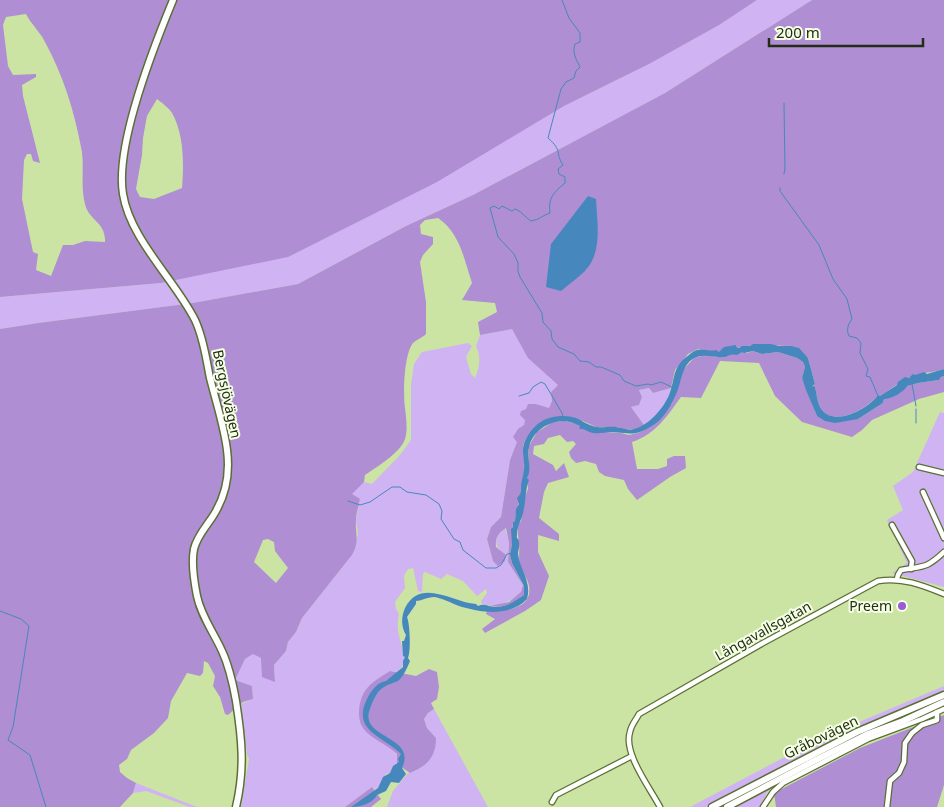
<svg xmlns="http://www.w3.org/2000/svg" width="944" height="807" font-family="'Noto Sans',sans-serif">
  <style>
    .green { fill: #d0b3f2 }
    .forest { fill: #af8ed4; fill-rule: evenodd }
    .water { fill: #4688bd }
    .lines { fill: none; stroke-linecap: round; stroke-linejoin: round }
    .stream { stroke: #4688bd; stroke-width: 1 }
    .minor-casing { stroke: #5a6f34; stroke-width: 7 }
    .secondary-casing { stroke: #5a6f34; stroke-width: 9 }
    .minor { stroke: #fff; stroke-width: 4.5 }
    .secondary { stroke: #fff; stroke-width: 6 }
    .poi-dot { fill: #995cd3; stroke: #f4ffe5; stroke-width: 2 }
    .labels { text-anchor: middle; stroke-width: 4; stroke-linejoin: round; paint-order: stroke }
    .street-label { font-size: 14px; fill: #242d14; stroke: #f4ffe5 }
    .poi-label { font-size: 14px; fill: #242d14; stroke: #f4ffe5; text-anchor: end }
  </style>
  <rect width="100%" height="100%" fill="#cbe4a4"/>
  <g class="green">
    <path d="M757,0H812L665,93L473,195L406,226L298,284L193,303L38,323L0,329V297L161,283L175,280C271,237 368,193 465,150C565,106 665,61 757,0Z"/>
    <path d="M512,329L529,358L558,385L551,392L552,401L549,408L536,404L525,420L524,425L510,460L501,517L491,527L487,539L493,561L501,551C492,542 497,535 505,528L509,543L508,562L523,585L521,593C510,602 496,608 482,604L481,601L487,593L486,589L477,596L463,581L447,574L441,579L425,572L423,574L422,592L418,591L413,568L408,569L404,576L405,588L395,602L396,609L399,614C395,634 402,639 403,655L405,657C403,665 403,667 397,672L390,671L373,737L390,747L397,755V764L390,773L386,774L378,788L375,790L372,787L345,807H241L249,759L247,754L241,704L253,699L252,686L235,680L245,659L253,654L262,658L275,681L274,665L286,651L288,642L296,632L302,618L352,555L358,534L356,520L360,500L351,494L364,482L372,484L400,455L411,440V385L414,364L422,352L468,343L472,346L466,357L471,374L475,378C480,367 481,356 476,346L480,335Z"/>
    <path d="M649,388L653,393L671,388C669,402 655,418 644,425L631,407L639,405L642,397L639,390Z"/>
    <polygon points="940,412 944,413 944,587 892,573 907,563 887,520 903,510 893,486 913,472"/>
    <polygon points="944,686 944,692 828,742 706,807 690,807 819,739"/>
    <polygon points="434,709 488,807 387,807 393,791 407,774 416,770 436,738 427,728 424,719 428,713"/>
    <polygon points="136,783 197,807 190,807 146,791 133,793"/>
    <polygon points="773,786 767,793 760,807 733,807"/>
  </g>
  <g class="forest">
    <path d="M0,0H757L719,25L649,64L564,106L437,182L288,257L161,283L0,297ZM26,14C31,24 40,32 45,42C63,75 74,110 81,147C85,165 80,185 85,204C89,221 106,222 105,242L85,241L73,245H63L51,276L36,270L38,254L33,252L22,199L24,160L27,154H31L33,161L40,163L23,96L22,85L36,77V74L13,75L8,66L3,25L6,17ZM157,99C162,103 169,108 172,113C184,134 184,164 182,188L154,199L140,197L136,189L142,155L143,138L147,116Z"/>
    <path d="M812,0H944V369C936,372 928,372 920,374C905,377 893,388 880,396L878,395C868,408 836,427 822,410C817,404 817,395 815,387H811L815,384L808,358L796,347L761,344L723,350L719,353L698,349L688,354L675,370L671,388L653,393L649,388L639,390L642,397L639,405L631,407L644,425L635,429L624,430L618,427H596L583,421L549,418C542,424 531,431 526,439C520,448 525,457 524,465C524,474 523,483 522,491C520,502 515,510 515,521L513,522L512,544L510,555L512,563L524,586V595C513,603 503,609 489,606L509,602L521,592L523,585L508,562L509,543L506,528C498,533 495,538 496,547L506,555L505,561L498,566L493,561L487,539L491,527L501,517L510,460L517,442L513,437L518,429L524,425L525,420L520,415L521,411L526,409L528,404H536L549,408L552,401L551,392L558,385L528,358L512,329L480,335L478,322L497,312L495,303L462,300L472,283C464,259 460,233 438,218L425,220L420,225L421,234L433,237V244L423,255L420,262L426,302V334C423,337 416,340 413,343C404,354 403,393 405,408C406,417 408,430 405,439C401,452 377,467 365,475L364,482L352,494L360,499C359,506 356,513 356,520C355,535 360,540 352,555L302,618L296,632L288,642L286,651L274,665L275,682L262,677L261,658L253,654L245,659L235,680L252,686L253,699L243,702L228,715L225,714L220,697L213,686L215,676L208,663L204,661L203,673L200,676L187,673L171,701L168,718L154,733L131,750L127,759L119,765L120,772L127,778L136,783L133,793L120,807H0V329L38,323L193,303L298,284L406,226L473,195L665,93ZM588,196L587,269L546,287ZM268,539L274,542L275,551L288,568L276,583L254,562L263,540Z"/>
    <path d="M742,351L747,353L753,351L762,354L778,352L797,358L803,362L805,367L802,378L817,416L858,419L883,403L884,399C890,400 903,392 906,386L918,383L939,380L941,377L944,376V392L919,399L872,420L862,430L852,437L802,422L775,396L759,363L720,361L701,398L681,397C667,416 656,434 632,442L637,469H658L667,466V459L674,456H685L686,468L670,477L637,500L628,489L624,480L605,476L599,472L596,464L585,461L576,463L571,458L569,452L576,444L573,441L567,442L560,435L548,438L544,444L534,446L533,454L553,465L556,471L564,463L569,477L548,483L544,492L539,518L559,534V541L538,535V552L549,576L541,600L525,611L485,633L482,629L495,619L486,614L487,611C503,611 533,610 529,586C528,578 521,572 520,564C518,557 520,549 519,542C518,535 516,527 521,521L524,499L528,489L527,478L529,466V446L537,432L553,422L564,421L577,424L588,431L621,433L629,435L638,433L653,425L672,403L683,370L694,358L706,355L716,357L725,356Z"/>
    <path d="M429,669L437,672L439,687L437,699L431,703L434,709L428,713L424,719L427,728L436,738C436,757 427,766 410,773L397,764V754C387,744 372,740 363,728C360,724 359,718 359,713C360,689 371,683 390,671L416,676Z"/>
    <polygon points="944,715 944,785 937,807 776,807 774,793 860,748"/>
    <polygon points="372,787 381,799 371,807 345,807"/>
  </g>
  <g class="water">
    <path d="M588,196L596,199C597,222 603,252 585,271C578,278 569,284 561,291L546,287L551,244Z"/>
    <path d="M753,344H771L779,346H792L799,348L808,358L815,384L812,386L815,387C817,394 817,404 822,410C836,427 869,408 878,395L880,396L897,385L898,382L905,377L909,378L913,374L915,375L924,372L927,374L944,369V376L941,377L939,380L918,383L907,386C904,392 890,400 884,399L883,403L858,419L835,423L825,421L817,416L806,390L802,378L805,367L803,362L797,358L778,352L762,354L753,351L744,353L742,352L737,355C730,353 728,357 723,357C713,358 710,354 697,357C682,362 682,380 677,392C672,404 664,419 652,426C633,437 632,433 612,432C606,432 599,434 593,433C587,432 584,428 579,429L580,426C560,414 534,426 529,447C527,458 532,470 527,478L529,480C525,490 526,502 523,513C521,521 517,527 517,535C516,540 519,537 519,542C520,546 518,550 518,554C520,570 532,582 527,599C510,617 482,613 459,606C451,603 442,598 434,597C427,597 421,601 416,601V604L407,617C410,624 411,651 408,658L410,661C407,668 404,676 398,681C394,683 388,684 384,687C376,691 371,705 369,712C362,739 417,736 402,768L406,774L399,783L391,782L386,791L377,795C373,803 361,807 351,807L378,788L383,777L390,773L393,766L399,762L398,759L401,754C382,735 349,731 369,695C373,689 378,682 386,681L403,667V661L405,657L403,656L402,641H404L406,635C401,627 401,617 405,608C421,577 453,603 476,604L478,606C484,603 488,606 494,607C505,608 515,601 524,595V586L512,563L510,555L512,544L511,529L513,527V522L515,521L516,509L519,504L517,498C522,493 521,491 521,485C522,480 525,468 524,463C524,460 523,456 523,452C522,442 531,429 539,423C548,416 565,414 576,418C583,421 589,426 597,427C603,428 609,426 616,427C623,428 627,431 634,429C649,425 663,409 669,395C675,381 672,369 685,358C689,355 693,351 697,350C703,348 710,352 716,350L719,352L724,347L736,345V347L739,348L742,346H750Z"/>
  </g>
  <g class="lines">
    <g class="stream">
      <path d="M562,0L569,18L580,33V42L575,44C572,53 576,59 580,67L576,71L574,78L566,82L561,89L548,138C563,151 555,153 563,165L558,169L559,174L565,177V183C553,193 548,198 550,213C543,215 539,220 531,221C525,217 521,211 515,209L512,211L502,206L499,209L494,206L490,208L498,237L514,254L518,263V271L520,277L542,313L543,322L551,331L552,339L558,347L574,354L580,361L589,362L596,367H601L620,375L624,381L636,386L648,384L651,385L661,382L672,387"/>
      <polyline points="784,174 785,168 784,103"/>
      <path d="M780,188V191L819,245L833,279L847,299L852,319C848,324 846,330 849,336L857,338L861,343L860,353L868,369L866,376L870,377L878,396"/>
      <polyline points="912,384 916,406"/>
      <polyline points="519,396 529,393 533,387 541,382 545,384 562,413 563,417"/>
      <polyline points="916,423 916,409"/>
      <polyline points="348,501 360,505 370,502 392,487 400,487 407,492 426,495 439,504 442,511 441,519 454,539 460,542 463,550 486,568 496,568 501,565 507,554 512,553"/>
      <polyline points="0,611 21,619 29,626 13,727 8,740 30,755 46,807"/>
    </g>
    <g class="minor-casing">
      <g id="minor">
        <polyline points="919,467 944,473"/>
        <polyline points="923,492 944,538"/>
        <polyline points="892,525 912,561 911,569"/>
        <path d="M897,579L898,575L901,570C923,566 926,569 944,552"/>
        <polyline points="552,802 556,795 632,756"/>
        <path d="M660,807C650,788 623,753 630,732C631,725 636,720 639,714L763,643L878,581C902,577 922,585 944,594"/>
        <polyline points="763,807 773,792 783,783 868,739 922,719 944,709"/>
        <polyline points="887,807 890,781 899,773 904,762 905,743 912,733 922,725 937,720 937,712"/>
      </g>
    </g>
    <g class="secondary-casing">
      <g id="secondary">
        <path d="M173,0C154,46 115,146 123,194C130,239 175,280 195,320C204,339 206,359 210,378C216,402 224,426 227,450C230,473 226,496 213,516C206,527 197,536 194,549C191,564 194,581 197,596C201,616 214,633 222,651C229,666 233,684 236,701C242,739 245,769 236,807"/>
        <polyline points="712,807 857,732 944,695"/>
        <polyline points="727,807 812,762 868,734 903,721 944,702"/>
      </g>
    </g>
    <use href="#minor" class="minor"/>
    <use href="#secondary" class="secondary"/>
  </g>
  <circle class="poi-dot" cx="902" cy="606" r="5"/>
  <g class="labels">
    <g class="street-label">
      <text transform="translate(227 394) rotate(78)" y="5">Bergsjövägen</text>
      <text transform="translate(763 631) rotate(-29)" y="5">Långavallsgatan</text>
      <text transform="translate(821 737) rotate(-26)" y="5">Gråbovägen</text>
    </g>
    <g class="poi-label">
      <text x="892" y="611">Preem</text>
    </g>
  </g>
  <path d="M769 38v8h154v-8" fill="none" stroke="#242d14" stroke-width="2.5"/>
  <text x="776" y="38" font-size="15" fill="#242d14" stroke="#f4ffe5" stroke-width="4" paint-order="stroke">200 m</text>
</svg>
